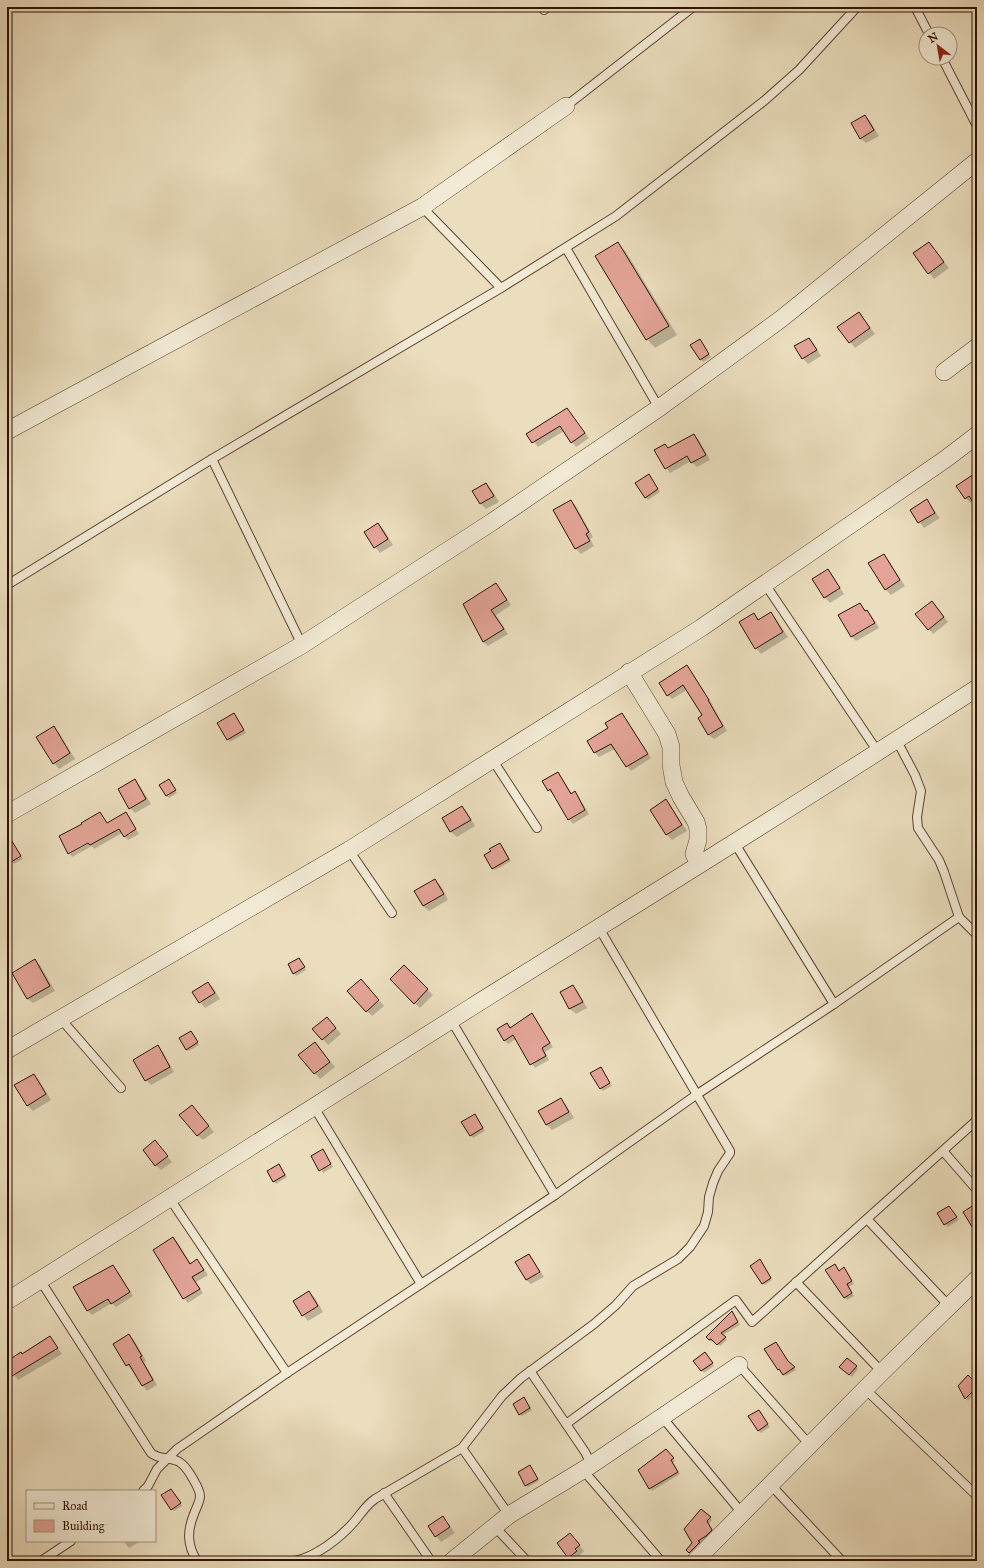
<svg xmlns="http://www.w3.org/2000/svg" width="984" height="1568" font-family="'IM FELL Great Primer',serif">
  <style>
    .shadow { fill: #0003 }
    .building { fill: #e3a497; stroke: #2e1101 }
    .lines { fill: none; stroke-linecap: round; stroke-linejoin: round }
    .lane-casing { stroke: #5d4430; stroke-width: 10 }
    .street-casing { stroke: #5d4430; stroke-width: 18 }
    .lane { stroke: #f2ead5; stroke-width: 8 }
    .street { stroke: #f2ead5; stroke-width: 17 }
  </style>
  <rect width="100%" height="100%" fill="#ebdebe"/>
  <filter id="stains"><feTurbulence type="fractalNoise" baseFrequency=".005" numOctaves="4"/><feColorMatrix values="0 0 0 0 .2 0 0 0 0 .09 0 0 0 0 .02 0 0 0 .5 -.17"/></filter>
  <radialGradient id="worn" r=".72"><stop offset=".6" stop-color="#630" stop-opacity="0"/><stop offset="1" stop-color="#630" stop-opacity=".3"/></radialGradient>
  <g class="shadow">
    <polygon points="812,7 823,7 815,11"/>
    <polygon points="865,116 870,121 879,136 866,143 860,138"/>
    <polygon points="618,243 626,252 677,335 655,348 647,339"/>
    <polygon points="929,243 949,268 934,279 915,254"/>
    <polygon points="859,313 875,334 855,348 838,327"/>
    <polygon points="809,339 814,344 821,356 808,364 803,358"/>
    <polygon points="702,343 711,357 703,362 691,345"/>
    <polygon points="567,409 589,438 576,447 564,431 538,447 528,434"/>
    <polygon points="694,435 699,440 710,460 697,467 691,461 670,473 666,468 665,445 669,449"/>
    <polygon points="977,473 977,505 972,501 970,503 966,498"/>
    <polygon points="651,478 660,492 648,500 645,497"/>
    <polygon points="486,484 491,489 499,502 486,509 481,504 474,492"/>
    <polygon points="571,501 576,506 593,537 590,539 594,546 581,554 576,549 554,511"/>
    <polygon points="927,501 940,518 924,528 911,511"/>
    <polygon points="378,524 384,530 393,545 380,553 375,547"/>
    <polygon points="884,555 889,561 905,586 891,595 885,589"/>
    <polygon points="828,571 833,576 844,594 830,603 824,597"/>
    <polygon points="496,584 500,589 511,605 496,615 508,634 488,646 483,642"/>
    <polygon points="932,602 948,622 933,634 917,614"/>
    <polygon points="859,604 866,612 867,611 871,615 879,628 856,641 852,637 839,616"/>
    <polygon points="771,613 776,619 788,637 761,654 756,648 754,614 760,620"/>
    <polygon points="687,667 691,671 713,705 712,705 727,731 714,739 709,735 699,718 703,716 687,690 672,699 668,695"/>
    <polygon points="234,714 246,733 230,742 228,739"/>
    <polygon points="622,714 626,719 651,758 631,771 615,749 599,757 595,753 588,741 609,728"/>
    <polygon points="53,727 59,733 75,759 59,769 54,763 38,737"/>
    <polygon points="558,773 562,778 572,794 575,793 579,797 589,814 573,824 569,819 554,794 548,790"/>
    <polygon points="135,780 140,786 151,804 135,813 130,808"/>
    <polygon points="171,783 177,793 169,798 166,795"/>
    <polygon points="666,800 671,806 687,831 672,840 667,835 651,810"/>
    <polygon points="462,807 467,812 475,826 457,837 451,832 443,818"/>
    <polygon points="100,813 108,824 126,813 139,834 128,840 122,833 94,849 92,846 72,857 70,854 93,841 83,824"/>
    <polygon points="14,846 23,859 14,864 7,854 7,850"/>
    <polygon points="502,846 511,861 495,870 493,868"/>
    <polygon points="435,881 441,886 448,900 429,911 423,906"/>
    <polygon points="299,959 306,970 296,976 294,973"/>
    <polygon points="35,960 40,965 55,991 33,1003 27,998"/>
    <polygon points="404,967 433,995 420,1008 391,979"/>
    <polygon points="208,983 214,989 220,999 205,1008 200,1002"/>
    <polygon points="366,986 384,1006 372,1016 367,1011"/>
    <polygon points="573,986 578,992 587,1008 576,1014 570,1009 561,993"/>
    <polygon points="532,1015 553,1047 545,1052 549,1060 535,1068 516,1039 508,1044 504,1040 507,1024 511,1028"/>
    <polygon points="332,1024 341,1034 328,1045 314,1029"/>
    <polygon points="193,1034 199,1045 189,1051 186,1049"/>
    <polygon points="157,1047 163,1052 174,1072 151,1085 146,1080"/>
    <polygon points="320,1049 335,1067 320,1079 300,1055"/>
    <polygon points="601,1068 612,1086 603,1091 601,1088"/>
    <polygon points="33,1075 39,1080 51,1100 33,1111 28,1106 16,1086"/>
    <polygon points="561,1099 566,1105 574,1118 552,1130 547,1125 539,1111"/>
    <polygon points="197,1112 214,1132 203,1140 197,1135"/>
    <polygon points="475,1115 485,1131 473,1138 471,1135"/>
    <polygon points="155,1141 172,1162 161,1170 156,1165"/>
    <polygon points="323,1150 333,1167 323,1173 312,1156"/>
    <polygon points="279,1165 287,1177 276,1184 274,1181"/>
    <polygon points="951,1210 959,1220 948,1227 938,1214"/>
    <polygon points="173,1238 178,1243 191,1264 197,1260 208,1275 196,1282 203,1293 188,1303 184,1298"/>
    <polygon points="528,1255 533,1260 544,1277 531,1284 526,1280 516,1263"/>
    <polygon points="762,1263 772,1280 765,1285 762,1283"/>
    <polygon points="113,1266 117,1270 133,1296 116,1307 112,1303 92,1315 88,1311 75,1288"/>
    <polygon points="839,1271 846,1271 854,1284 848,1287 854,1296 847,1300 845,1297"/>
    <polygon points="309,1292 315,1298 323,1312 308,1321 303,1315"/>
    <polygon points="734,1315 740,1325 723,1335 727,1340 720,1346 715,1340 712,1342 709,1340"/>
    <polygon points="129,1335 134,1340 146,1361 144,1362 157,1385 147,1391 143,1386 133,1369 132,1370 127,1365"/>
    <polygon points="50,1337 62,1354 18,1380 7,1366 7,1362 23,1355"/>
    <polygon points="776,1344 789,1364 796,1370 786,1376 779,1369"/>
    <polygon points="707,1356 714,1366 704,1373 695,1361"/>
    <polygon points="856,1367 858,1369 852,1377 843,1369"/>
    <polygon points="959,1386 977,1386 977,1392 968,1401"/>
    <polygon points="524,1398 532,1410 522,1416 520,1414"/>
    <polygon points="759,1411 770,1427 761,1433 758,1430"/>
    <polygon points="668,1452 675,1461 673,1463 680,1474 652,1491 650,1488"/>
    <polygon points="7,1461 11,1468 7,1471"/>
    <polygon points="532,1469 539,1481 528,1487 526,1485"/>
    <polygon points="173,1492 182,1506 174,1511 172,1509"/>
    <polygon points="443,1517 455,1533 441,1542 436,1536"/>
    <polygon points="710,1518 712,1520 709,1524 714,1532 708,1538 700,1543 701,1545 692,1554 687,1550 693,1543 685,1529"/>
    <polygon points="570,1534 584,1551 580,1555 581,1557 576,1561 572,1561 568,1557"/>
    <polygon points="123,1541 141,1541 129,1548"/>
  </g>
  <g class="building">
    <polygon points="865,115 874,130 860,139 851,123"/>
    <polygon points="618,242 669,326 646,340 595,256"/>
    <polygon points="929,242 944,262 928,274 913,253"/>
    <polygon points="859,312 870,328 849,343 837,327"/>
    <polygon points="809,338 817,350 802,359 794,346"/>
    <polygon points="700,339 709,354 700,360 690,345"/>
    <polygon points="567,408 585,433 571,443 560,426 532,443 526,434"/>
    <polygon points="694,434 706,455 691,463 687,456 665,469 654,450 665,444 668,448"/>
    <polygon points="977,472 977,509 969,496 965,499 956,486"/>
    <polygon points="649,474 658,489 645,498 635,483"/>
    <polygon points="486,483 494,496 480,504 472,491"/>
    <polygon points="927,499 935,513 918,523 910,510"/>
    <polygon points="571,500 589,532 586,534 590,541 575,549 553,510"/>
    <polygon points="378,523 388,539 374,548 364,532"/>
    <polygon points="884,554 900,580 885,590 868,563"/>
    <polygon points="828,569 840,588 824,598 812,579"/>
    <polygon points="496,583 507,600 491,610 504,629 483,642 463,604"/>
    <polygon points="932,601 944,617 928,630 915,614"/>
    <polygon points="860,603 865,611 867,610 875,623 851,637 838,615"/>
    <polygon points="771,612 783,632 755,649 739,622 754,613 758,620"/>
    <polygon points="687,665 709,700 708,700 723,726 708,735 698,718 702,715 683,685 667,696 659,683"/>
    <polygon points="234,713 244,730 227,740 217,723"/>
    <polygon points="622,713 648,754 626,767 611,744 594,753 587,741 608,728 605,723"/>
    <polygon points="54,726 70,753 53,764 36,737"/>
    <polygon points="558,772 571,794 575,791 585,810 568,820 550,789 548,791 542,781"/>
    <polygon points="135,779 146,799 129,809 118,789"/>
    <polygon points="169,779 176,790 166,796 159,785"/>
    <polygon points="666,799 682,825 666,835 650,810"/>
    <polygon points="462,806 471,820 450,832 442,818"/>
    <polygon points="100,812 107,823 126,812 136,829 124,837 119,829 90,845 88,843 68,854 59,836 82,824 81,823"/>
    <polygon points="7,833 21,856 11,862 7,856"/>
    <polygon points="500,843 509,859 492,869 484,855 491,851 489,849"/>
    <polygon points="435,879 444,894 423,906 414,891"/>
    <polygon points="299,958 305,967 293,974 288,964"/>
    <polygon points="35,959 50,986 27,999 12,973"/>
    <polygon points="404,965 428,989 414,1004 390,979"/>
    <polygon points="361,979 379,1000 366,1012 347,991"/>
    <polygon points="208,982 215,993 199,1003 192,992"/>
    <polygon points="573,985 583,1002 569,1009 560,992"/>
    <polygon points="532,1013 550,1043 542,1048 546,1056 530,1065 513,1035 504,1041 497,1029 507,1023 510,1028"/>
    <polygon points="327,1017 336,1028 322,1040 312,1029"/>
    <polygon points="191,1031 198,1042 186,1050 179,1038"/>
    <polygon points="315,1042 330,1062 314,1074 298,1055"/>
    <polygon points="158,1045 170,1067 145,1081 133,1060"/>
    <polygon points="601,1067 610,1083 600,1089 590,1073"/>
    <polygon points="34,1074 46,1094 27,1106 14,1085"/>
    <polygon points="561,1098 569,1112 546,1125 538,1111"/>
    <polygon points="192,1105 209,1126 197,1136 179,1115"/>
    <polygon points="475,1114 483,1128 470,1136 461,1122"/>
    <polygon points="155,1140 168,1156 155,1166 143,1150"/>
    <polygon points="323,1149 331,1164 319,1171 311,1156"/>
    <polygon points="279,1164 285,1175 273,1182 267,1171"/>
    <polygon points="977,1203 977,1235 963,1212"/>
    <polygon points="949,1206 957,1217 944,1225 937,1213"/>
    <polygon points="173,1237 190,1264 197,1259 204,1270 192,1277 200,1289 183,1299 153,1250"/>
    <polygon points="529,1254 540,1272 526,1280 515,1262"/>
    <polygon points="760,1259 771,1278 762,1284 750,1266"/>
    <polygon points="835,1264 839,1271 844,1267 852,1281 847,1284 852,1293 844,1298 825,1270"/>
    <polygon points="113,1265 130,1292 111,1304 108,1299 87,1311 73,1287"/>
    <polygon points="309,1291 318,1306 302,1316 293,1301"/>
    <polygon points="732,1311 738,1322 721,1333 726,1337 717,1345 711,1339 709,1340 706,1337"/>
    <polygon points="129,1334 142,1356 140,1357 153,1380 142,1386 129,1364 126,1366 113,1344"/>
    <polygon points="50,1336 58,1348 12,1376 7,1368 7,1361 21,1352 22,1354"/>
    <polygon points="776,1342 788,1361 795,1367 783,1375 779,1369 778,1370 764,1349"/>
    <polygon points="705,1352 713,1363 701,1371 693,1361"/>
    <polygon points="847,1358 857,1366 849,1375 839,1367"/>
    <polygon points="968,1375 977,1384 977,1387 965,1399 958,1386"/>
    <polygon points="524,1397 530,1408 519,1415 513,1404"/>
    <polygon points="759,1410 768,1424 758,1431 748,1416"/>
    <polygon points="666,1449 674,1458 671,1460 678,1472 649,1489 638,1470"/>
    <polygon points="530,1465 538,1479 525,1486 518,1472"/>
    <polygon points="171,1489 181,1503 171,1510 161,1495"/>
    <polygon points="701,1509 711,1517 707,1521 712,1530 706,1536 698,1541 700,1542 689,1553 686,1550 692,1543 684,1529"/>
    <polygon points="443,1516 450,1527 435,1537 428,1526"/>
    <polygon points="570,1533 580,1545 575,1549 577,1551 568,1558 557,1543"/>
  </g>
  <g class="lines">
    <g class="lane-casing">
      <g id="lane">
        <polyline points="915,7 929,34"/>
        <polyline points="544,10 548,7"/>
        <polyline points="942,58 977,126"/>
        <polyline points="566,106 693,7"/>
        <polyline points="422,207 501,288"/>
        <polyline points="566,248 659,408"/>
        <polyline points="212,459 302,645"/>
        <polyline points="765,584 878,752"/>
        <polyline points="7,585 212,459 501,288 616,216 764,101 799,70 857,7"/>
        <polyline points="897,741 915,775 921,791 917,817 918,828 939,860 944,872 959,917 977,935"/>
        <polyline points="492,759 537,828"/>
        <polyline points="734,842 834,1004"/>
        <polyline points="349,850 392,913"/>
        <polyline points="60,1018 121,1088"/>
        <polyline points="451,1020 555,1195"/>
        <polyline points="314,1107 421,1284"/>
        <polyline points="943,1151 977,1190"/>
        <polyline points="170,1199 287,1373"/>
        <polyline points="867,1219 949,1306"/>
        <path d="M40,1280L151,1453C160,1461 175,1456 182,1464C188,1469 200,1489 200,1496C200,1502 196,1508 194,1514C187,1531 187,1545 197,1561"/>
        <polyline points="796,1282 882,1372"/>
        <polyline points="739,1365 809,1444"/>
        <polyline points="530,1371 585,1452 588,1458 588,1466"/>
        <polyline points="865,1389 977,1496"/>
        <polyline points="662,1417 742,1513"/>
        <polyline points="566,1424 736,1300 752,1322 977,1120"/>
        <polyline points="462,1448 509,1515"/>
        <polyline points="583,1470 661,1561"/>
        <polyline points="770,1484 842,1561"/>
        <polyline points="143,1491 148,1486 157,1469 177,1449 287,1373 555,1195 696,1095 834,1004 959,917"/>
        <polyline points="384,1493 431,1561"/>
        <polyline points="495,1527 527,1561"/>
        <polyline points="41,1561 71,1541"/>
        <polyline points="265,1561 267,1561"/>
        <path d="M295,1561C317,1556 340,1538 354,1522C361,1514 366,1505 375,1499L462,1448L502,1396L521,1378L594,1324L616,1305L633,1286L678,1259L690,1247L704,1226L708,1212L709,1197L713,1183L718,1171L730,1153V1151L599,928"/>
      </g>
    </g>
    <g class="street-casing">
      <g id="street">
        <polyline points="944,372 977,347"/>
        <polyline points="7,431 422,207 566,106"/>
        <polyline points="629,672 667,734 671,747 671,765 674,782 681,797 696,822 698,829 698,840 694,854 699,864"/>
        <polyline points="7,814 302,645 492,522 659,408 781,319 977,161"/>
        <polyline points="7,1050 349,850 701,628 947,458 977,435"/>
        <path d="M7,1301C162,1204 315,1105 470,1008C639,902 810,797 977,688"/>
        <polyline points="452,1561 509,1515 588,1467 739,1365"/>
        <polyline points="695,1561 882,1372 977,1279"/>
      </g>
    </g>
    <use href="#lane" class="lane"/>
    <use href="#street" class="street"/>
  </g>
  <rect width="984" height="1568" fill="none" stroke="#ebdebe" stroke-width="24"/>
  <rect x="8" y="8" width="968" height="1552" fill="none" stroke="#2e1101" stroke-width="2"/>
  <rect x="12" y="12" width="960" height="1544" fill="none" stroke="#2e1101"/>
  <rect x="26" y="1490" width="130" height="52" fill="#f2ead5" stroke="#a49380"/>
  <rect x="34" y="1503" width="20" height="6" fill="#f2ead5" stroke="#a49380"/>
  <text x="62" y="1510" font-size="12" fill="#2e1101">Road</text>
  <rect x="34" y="1520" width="20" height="12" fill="#e3a497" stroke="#a49380"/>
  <text x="62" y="1530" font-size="12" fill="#2e1101">Building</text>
  <g transform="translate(938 46) rotate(329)"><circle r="19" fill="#f2ead5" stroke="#a49380"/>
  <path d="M0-3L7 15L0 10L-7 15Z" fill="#8f2418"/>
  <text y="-6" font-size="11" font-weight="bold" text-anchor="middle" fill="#2e1101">N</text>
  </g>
  <rect width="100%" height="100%" filter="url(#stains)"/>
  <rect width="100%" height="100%" fill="url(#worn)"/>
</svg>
